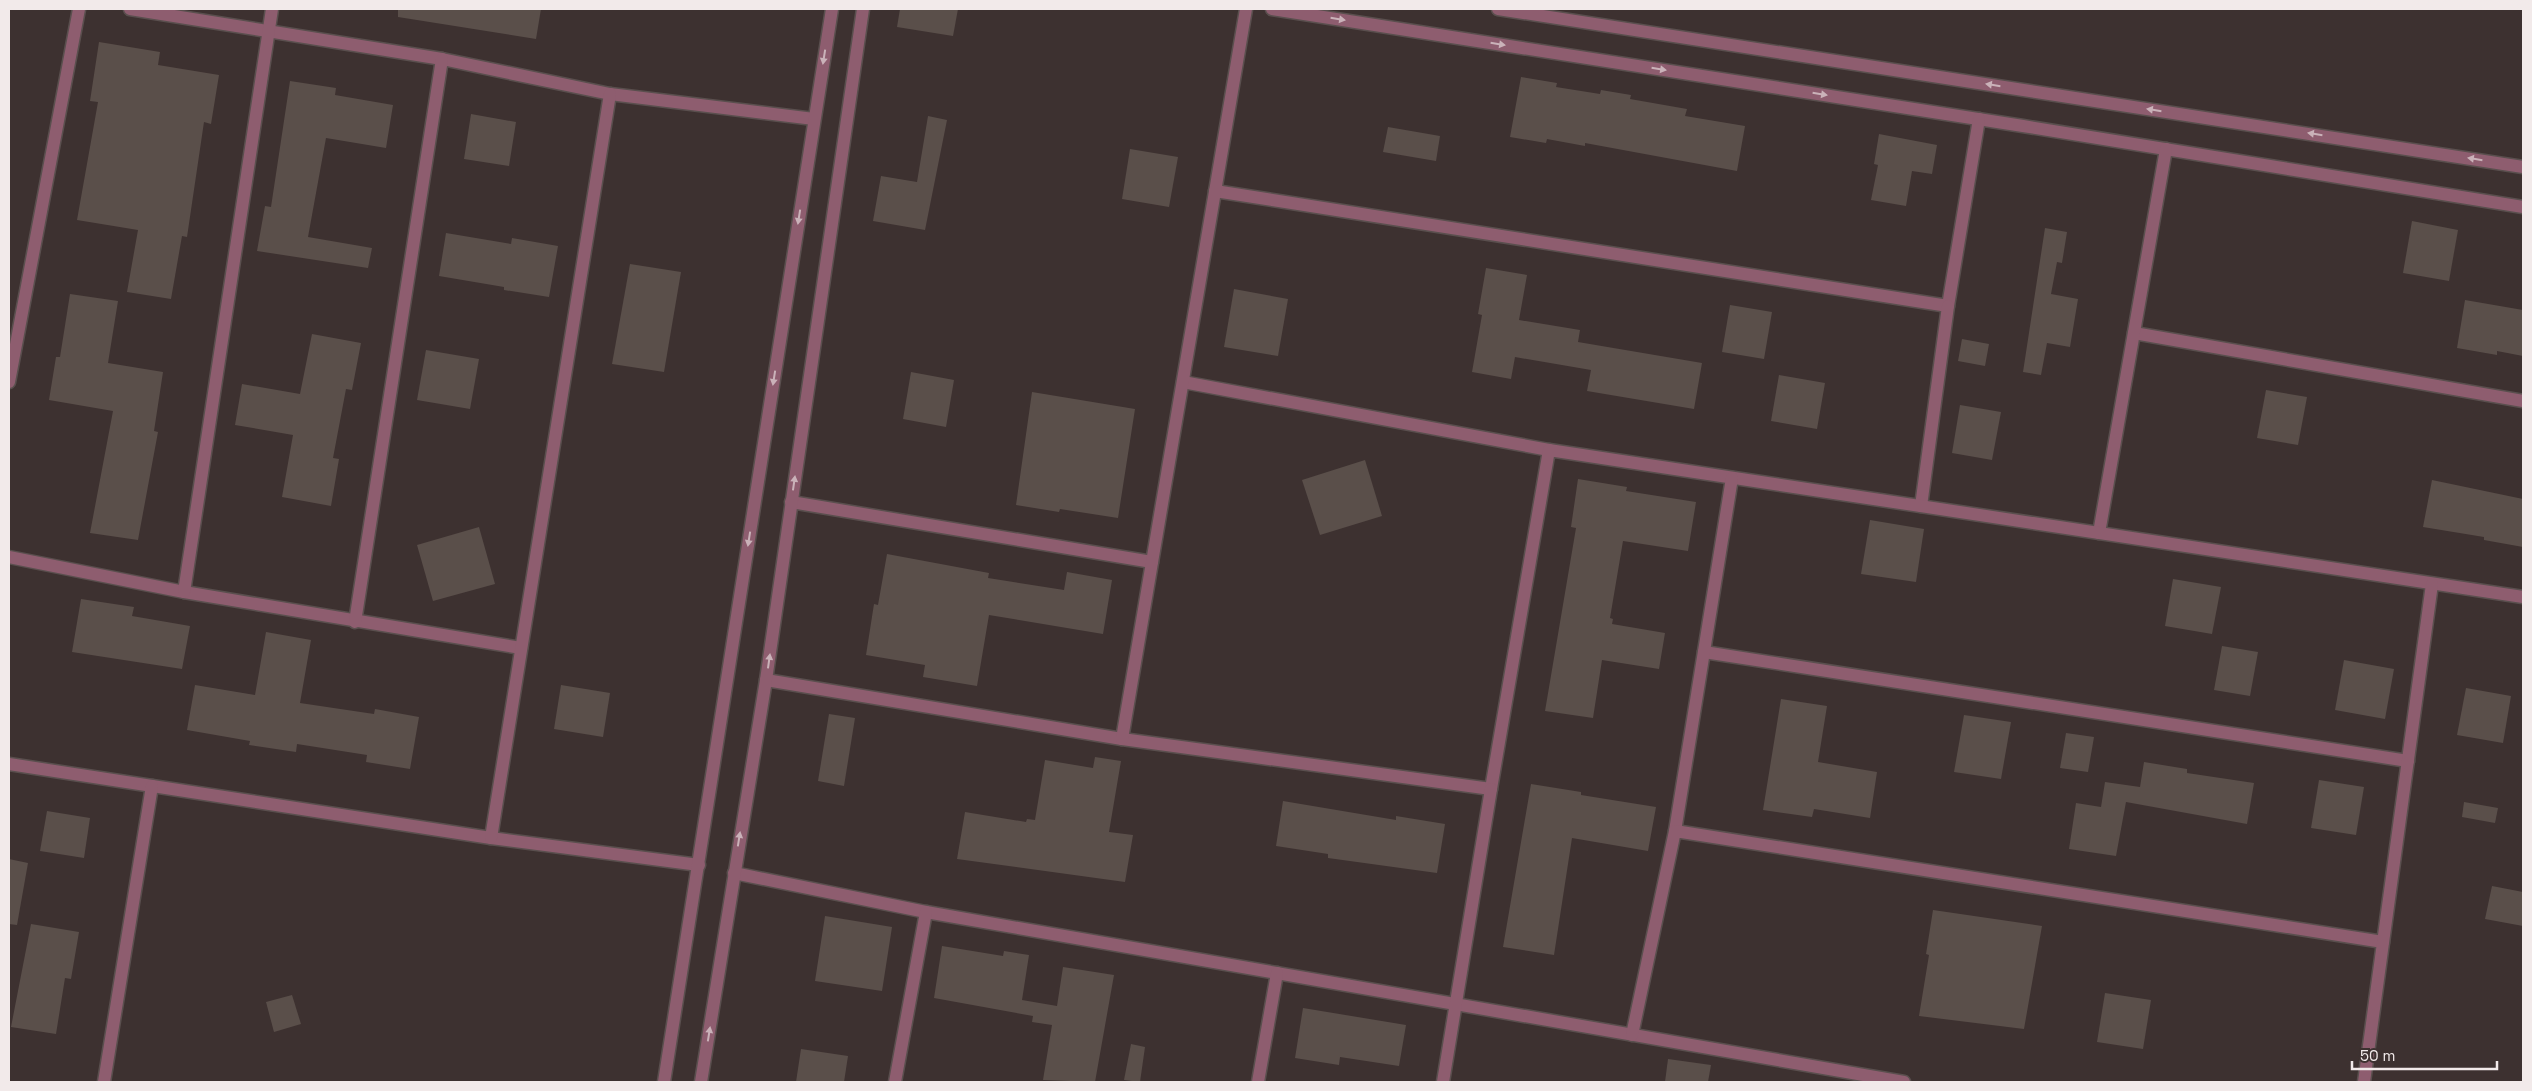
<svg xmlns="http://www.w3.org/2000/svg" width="2532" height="1091" font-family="'Space Grotesk',sans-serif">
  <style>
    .building { fill: #5a4f4a }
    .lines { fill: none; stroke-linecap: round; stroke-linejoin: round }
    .minor-casing { stroke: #5a4f4e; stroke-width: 15 }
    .minor { stroke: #8e5d6f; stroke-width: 12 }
    .oneway { fill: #cab2b9 }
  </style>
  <rect width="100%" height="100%" fill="#3d3130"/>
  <g class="building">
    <polygon points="398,9 541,9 536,39 398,17"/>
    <polygon points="900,9 958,9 953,36 897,27"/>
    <polygon points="99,42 160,52 158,65 219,75 211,124 204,122 187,237 182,236 171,299 127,292 138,230 77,220 98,102 90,101"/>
    <polygon points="1521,77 1557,83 1556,87 1600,94 1601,90 1631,95 1630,99 1687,109 1685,116 1745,126 1737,171 1585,143 1585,146 1547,139 1546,143 1510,137"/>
    <polygon points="290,81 336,88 335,95 393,105 386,148 326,138 308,237 372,248 368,268 257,251 265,206 271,207"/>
    <polygon points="471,114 516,122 509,166 464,159"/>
    <polygon points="928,116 947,120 925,230 873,221 881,176 917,182"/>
    <polygon points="1388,127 1440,136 1436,161 1383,152"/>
    <polygon points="1879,134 1937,145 1932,174 1912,171 1906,206 1871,200 1878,165 1874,164"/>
    <polygon points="1130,149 1178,157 1169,207 1122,199"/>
    <polygon points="2412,221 2458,230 2449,281 2403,273"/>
    <polygon points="2045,228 2067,232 2062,263 2057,262 2051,294 2078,299 2070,347 2047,343 2041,375 2023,372"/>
    <polygon points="446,233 511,244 512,238 558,246 549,297 504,290 504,287 439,276"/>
    <polygon points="630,264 681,272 664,372 612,364"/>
    <polygon points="1486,268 1527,275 1519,320 1580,330 1578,342 1702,363 1694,409 1587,391 1591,370 1515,357 1511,379 1472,372 1482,315 1478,314"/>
    <polygon points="1234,289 1288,299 1278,356 1224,347"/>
    <polygon points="70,294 118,301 108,363 163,372 154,431 158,432 138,540 90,533 113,411 49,400 56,357 60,357"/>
    <polygon points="2465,300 2523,310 2523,356 2497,351 2497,355 2457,348"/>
    <polygon points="1730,305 1772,312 1764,359 1722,352"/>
    <polygon points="312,334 361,343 352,390 346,389 333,458 339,459 331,506 282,497 293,435 235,425 242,384 300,394"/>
    <polygon points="1962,339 1989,344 1985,366 1958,361"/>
    <polygon points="426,350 479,359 470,409 417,400"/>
    <polygon points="911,372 954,380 946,427 903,419"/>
    <polygon points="1779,375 1825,383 1817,429 1771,421"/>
    <polygon points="2266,390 2307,397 2298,445 2257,438"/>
    <polygon points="1032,392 1135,409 1118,518 1060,509 1059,512 1016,505"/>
    <polygon points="1960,405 2001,412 1992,460 1952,453"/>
    <polygon points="1365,460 1382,516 1320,535 1302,480"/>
    <polygon points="1578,479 1627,487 1626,491 1696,502 1688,551 1623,541 1610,618 1613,619 1612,624 1665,633 1659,669 1602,660 1593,718 1545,711 1576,528 1571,527"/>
    <polygon points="2432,480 2523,499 2523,547 2484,540 2484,537 2423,527"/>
    <polygon points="1870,520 1924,529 1916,582 1861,574"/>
    <polygon points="479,527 495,584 433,601 417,545"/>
    <polygon points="887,554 989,573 988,578 1064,590 1067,572 1112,580 1103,634 989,615 977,686 923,677 925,665 866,655 874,604 878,605"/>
    <polygon points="2173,579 2221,587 2212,634 2165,626"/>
    <polygon points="81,599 134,607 132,616 190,626 182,669 72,652"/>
    <polygon points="266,632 311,640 300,703 374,714 375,709 419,717 410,769 366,762 367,755 297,744 296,752 249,745 250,741 187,730 195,685 255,695"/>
    <polygon points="2222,646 2258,652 2250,696 2214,690"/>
    <polygon points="2344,660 2394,669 2385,719 2335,710"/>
    <polygon points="561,685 610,693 603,737 554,729"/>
    <polygon points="2466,688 2511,696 2503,743 2457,735"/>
    <polygon points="1781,699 1827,706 1818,762 1877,772 1870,818 1814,809 1812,817 1763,810"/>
    <polygon points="829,714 855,718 844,786 818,781"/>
    <polygon points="1964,715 2011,722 2001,779 1954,772"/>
    <polygon points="2066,733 2094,737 2088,772 2060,768"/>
    <polygon points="1095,757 1121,761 1109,832 1133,835 1125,882 957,859 965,812 1026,822 1027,819 1035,820 1045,760 1093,768"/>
    <polygon points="2144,762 2187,769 2187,773 2254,783 2247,824 2126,802 2116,856 2069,849 2076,803 2101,807 2105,782 2140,787"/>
    <polygon points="2319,780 2364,787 2356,835 2311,828"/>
    <polygon points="1531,784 1581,792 1581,795 1656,807 1648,851 1572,838 1554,955 1503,947"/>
    <polygon points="1283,801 1396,820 1396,816 1445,824 1437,873 1328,858 1328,854 1276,846"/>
    <polygon points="2464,802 2498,808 2495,823 2462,817"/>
    <polygon points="47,811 90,818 84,858 40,851"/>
    <polygon points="9,859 28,863 17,925 9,924"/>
    <polygon points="2492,886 2523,892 2523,926 2485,919"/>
    <polygon points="1933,910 2042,926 2024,1029 1919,1016 1929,955 1926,954"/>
    <polygon points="825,916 892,927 882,991 815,981"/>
    <polygon points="31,924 79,932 71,979 65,978 56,1034 11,1027"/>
    <polygon points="942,946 1003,956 1004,951 1029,955 1022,1000 1057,1006 1063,967 1114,975 1095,1082 1043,1080 1052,1025 1032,1022 1033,1016 934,998"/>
    <polygon points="2105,993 2151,1000 2143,1049 2097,1042"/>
    <polygon points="292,995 301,1024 274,1032 266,1002"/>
    <polygon points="1303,1008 1406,1025 1399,1066 1340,1057 1339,1065 1295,1058"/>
    <polygon points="1131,1044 1145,1047 1140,1082 1124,1080"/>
    <polygon points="801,1049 848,1056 844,1082 796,1082"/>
    <polygon points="1668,1059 1711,1065 1708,1082 1665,1082"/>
  </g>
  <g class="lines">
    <g class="minor-casing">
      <g id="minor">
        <polyline points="130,9 442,59 610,94 814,119"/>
        <polyline points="1272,9 2023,126 2523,207"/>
        <polyline points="1498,9 2523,167"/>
        <polyline points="1215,191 1948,306 1979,119"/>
        <polyline points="2134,333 2523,401"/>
        <polyline points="9,382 79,9"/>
        <polyline points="1183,382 1549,450"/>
        <polyline points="791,502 1152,562"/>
        <polyline points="1921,506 1948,306"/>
        <polyline points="2099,533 2166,149"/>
        <polyline points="9,557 184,592 521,648"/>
        <polyline points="184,592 272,9"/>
        <polyline points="355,622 442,59"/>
        <polyline points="1704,652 2408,761"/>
        <polyline points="766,680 1122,739 1491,789 1549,450 2523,597"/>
        <polyline points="1122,739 1246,9"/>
        <polyline points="9,764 491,838 699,865"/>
        <polyline points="1675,831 1732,478"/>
        <polyline points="491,838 610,94"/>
        <polyline points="734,873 926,912 1904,1082"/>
        <polyline points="1632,1035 1675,831 2383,942"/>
        <polyline points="104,1082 152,786"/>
        <polyline points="664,1082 832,9"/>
        <polyline points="701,1082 766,680 863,9"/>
        <polyline points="895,1082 926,912"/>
        <polyline points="1258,1082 1277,973"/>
        <polyline points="1443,1082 1491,789"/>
        <polyline points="2364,1082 2432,584"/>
      </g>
    </g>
    <use href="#minor" class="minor"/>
  </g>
  <defs><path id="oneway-solid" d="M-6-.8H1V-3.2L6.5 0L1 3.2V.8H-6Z" transform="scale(1.25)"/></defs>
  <g class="oneway">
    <use href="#oneway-solid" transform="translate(1338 19) rotate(9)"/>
    <use href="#oneway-solid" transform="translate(1498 44) rotate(9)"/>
    <use href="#oneway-solid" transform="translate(824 57) rotate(99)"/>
    <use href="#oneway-solid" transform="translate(1659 69) rotate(9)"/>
    <use href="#oneway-solid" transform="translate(1993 85) rotate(-171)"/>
    <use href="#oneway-solid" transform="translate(1820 94) rotate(9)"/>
    <use href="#oneway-solid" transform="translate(2154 110) rotate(-171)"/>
    <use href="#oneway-solid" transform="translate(2315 134) rotate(-171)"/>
    <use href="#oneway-solid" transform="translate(2475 159) rotate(-171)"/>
    <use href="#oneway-solid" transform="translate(799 217) rotate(99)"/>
    <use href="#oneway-solid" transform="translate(774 378) rotate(99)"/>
    <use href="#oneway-solid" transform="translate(794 483) rotate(-82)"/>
    <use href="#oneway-solid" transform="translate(749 539) rotate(99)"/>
    <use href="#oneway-solid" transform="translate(769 661) rotate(-82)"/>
    <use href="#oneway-solid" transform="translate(739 839) rotate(-81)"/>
    <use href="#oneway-solid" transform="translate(709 1034) rotate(-81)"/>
  </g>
  <rect width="2532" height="1091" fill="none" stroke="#f2eaea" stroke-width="20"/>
  <path d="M2352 1061v8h145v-8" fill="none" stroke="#f2eaea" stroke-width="2.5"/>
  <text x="2360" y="1061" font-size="15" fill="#f2eaea" stroke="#3d3130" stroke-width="4" paint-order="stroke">50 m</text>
</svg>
